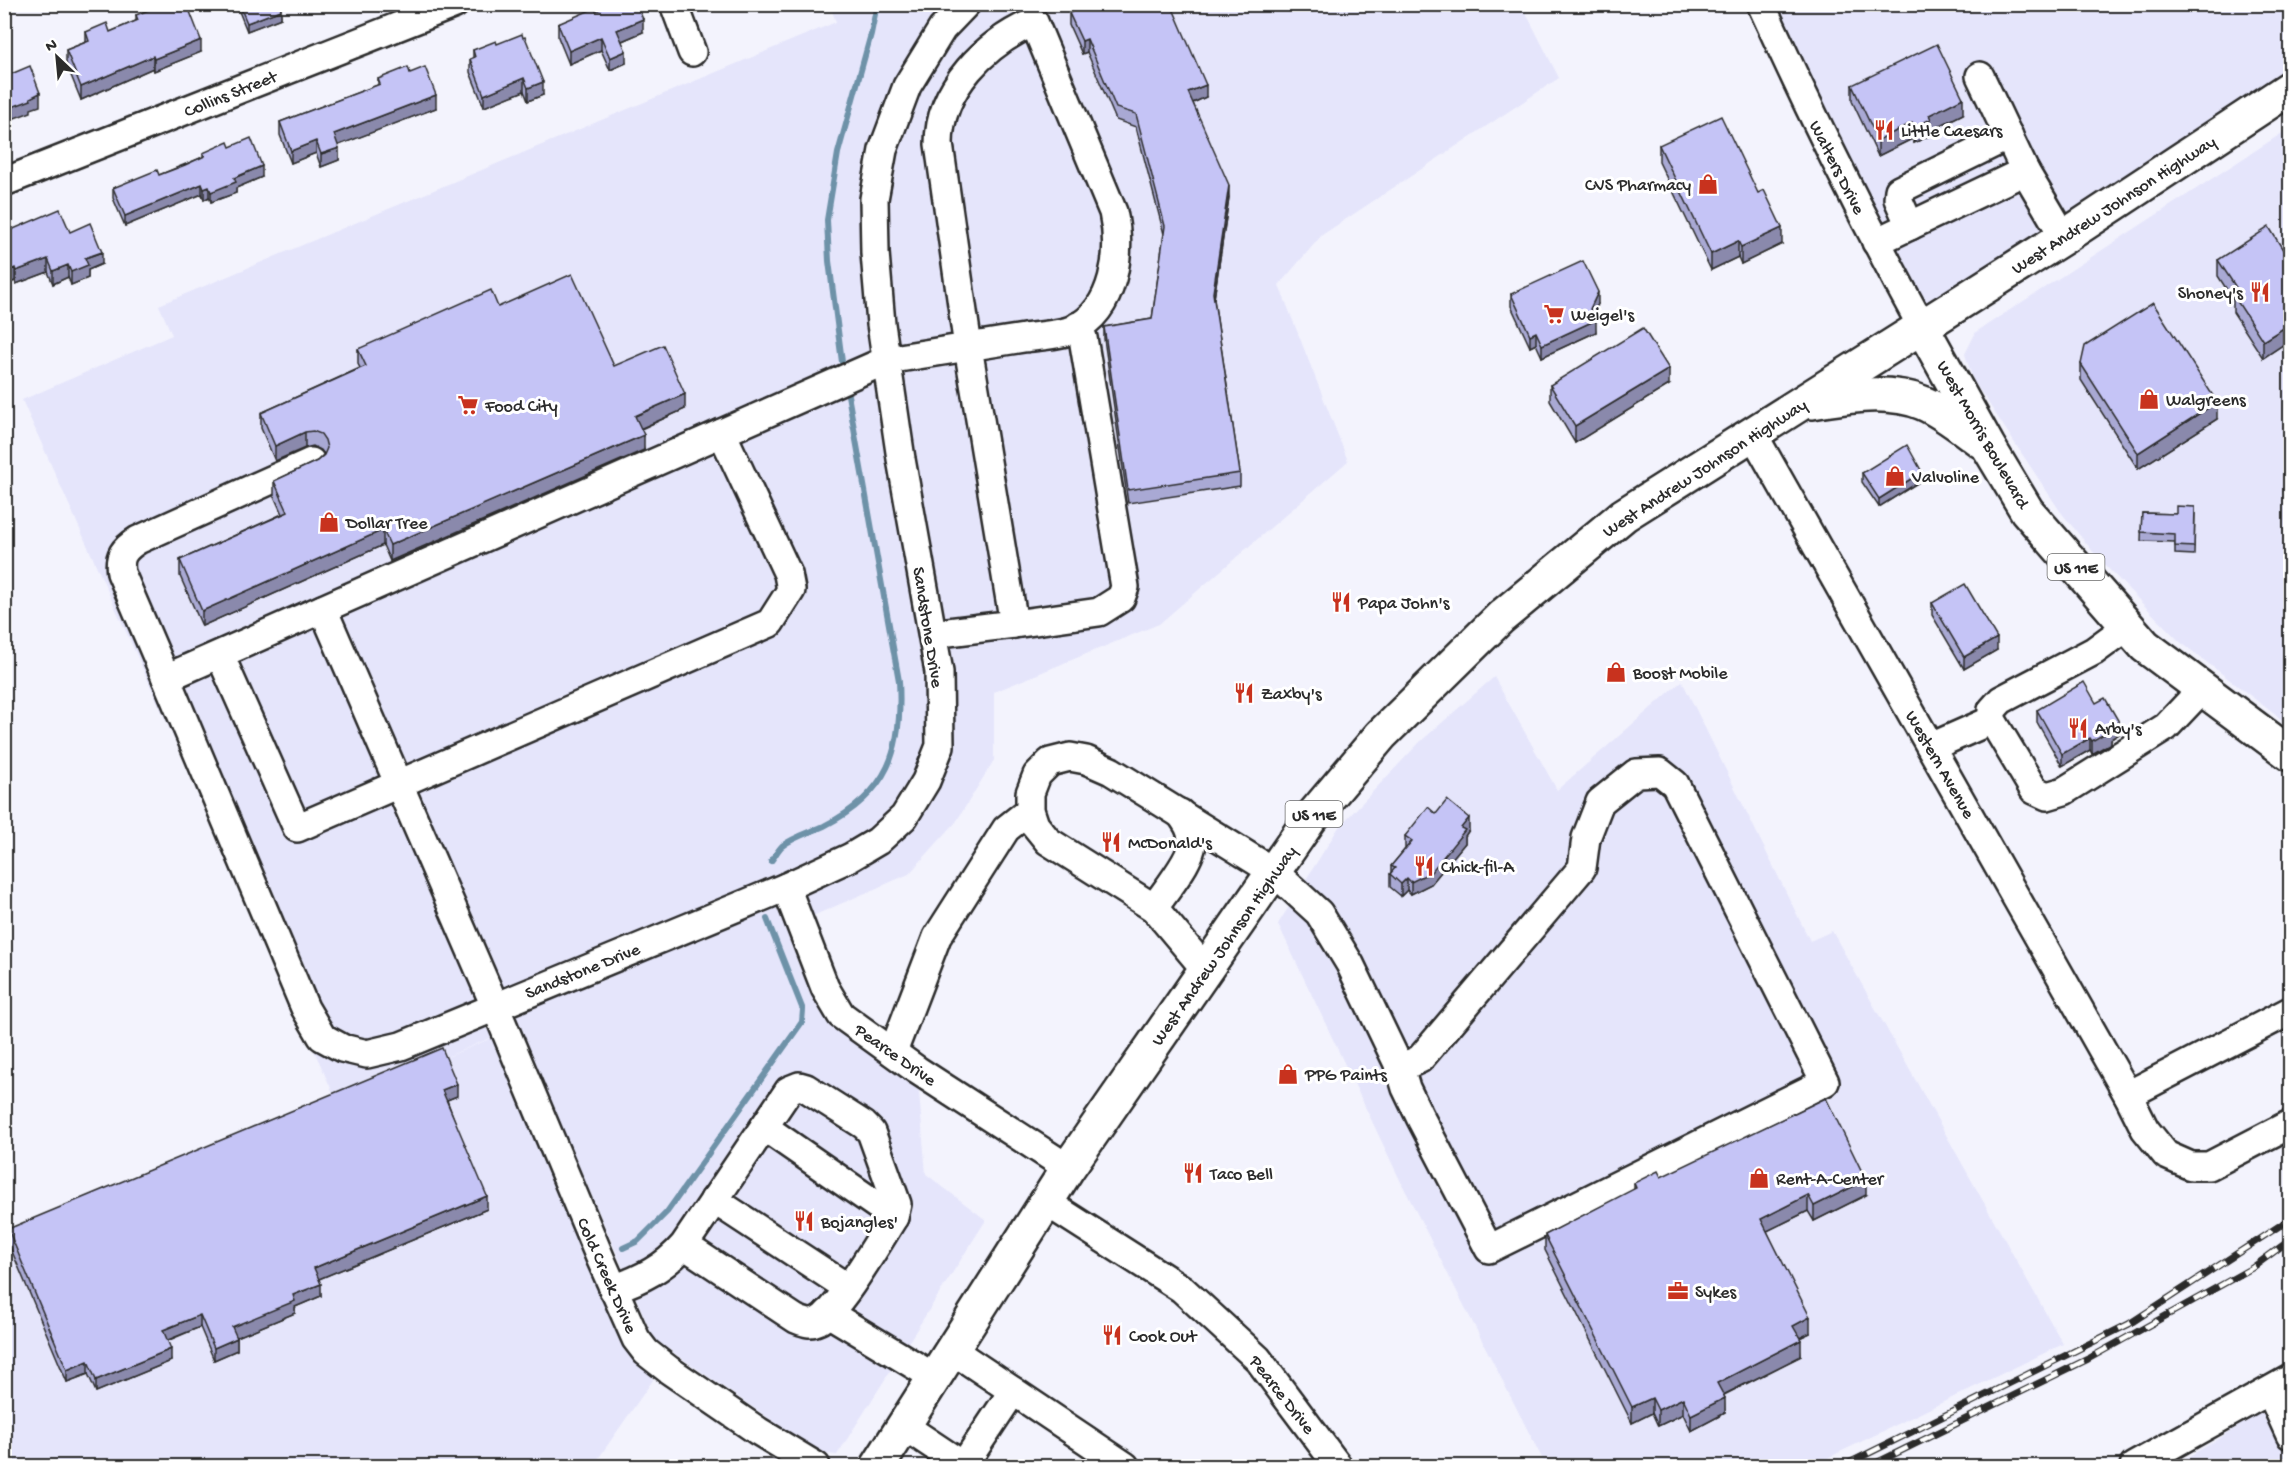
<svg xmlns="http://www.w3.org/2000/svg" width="2295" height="1471" font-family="'Gochi Hand',sans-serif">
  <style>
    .built { fill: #e5e5fb }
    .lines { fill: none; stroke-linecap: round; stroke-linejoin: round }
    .stream { stroke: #6e92a8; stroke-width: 6 }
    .minor-casing { stroke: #2b2b2b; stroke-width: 32 }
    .major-casing { stroke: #2b2b2b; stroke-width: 38 }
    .minor { stroke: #fff; stroke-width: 27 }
    .major { stroke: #fff; stroke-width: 33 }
    .rail-casing { stroke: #2b2b2b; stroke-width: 7 }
    .rail { stroke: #fff; stroke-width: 4.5; stroke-dasharray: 14; stroke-linecap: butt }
    .wall { fill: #a9a9d4; stroke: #2b2b2b; stroke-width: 1.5 }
    .shaded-wall { fill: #8a89ac; stroke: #2b2b2b; stroke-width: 1.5 }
    .building { fill: #c5c4f6; stroke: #2b2b2b; stroke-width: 1.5 }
    .labels { text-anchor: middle; stroke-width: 6; stroke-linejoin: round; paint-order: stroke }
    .shield { fill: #fff; stroke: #6b6b6b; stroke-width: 1.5 }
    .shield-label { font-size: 16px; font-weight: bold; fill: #2b2b2b }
    .street-label { font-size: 18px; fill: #2b2b2b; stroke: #fff }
    .poi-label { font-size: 18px; fill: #2b2b2b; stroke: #fff; text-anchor: start }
  </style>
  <rect width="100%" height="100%" fill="#f3f3fd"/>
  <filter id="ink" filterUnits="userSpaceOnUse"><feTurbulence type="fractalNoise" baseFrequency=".0167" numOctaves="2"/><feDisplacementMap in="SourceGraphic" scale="12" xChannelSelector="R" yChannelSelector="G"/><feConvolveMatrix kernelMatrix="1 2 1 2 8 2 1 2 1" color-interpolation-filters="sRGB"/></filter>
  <g filter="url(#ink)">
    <g class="built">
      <polygon points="830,5 1522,5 1559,78 1322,235 1279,285 1348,461 1159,624 994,692 994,760 956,822 909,874 799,922 825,988 917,1070 926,1174 986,1220 837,1455 819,1453 654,1339 518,1026 393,1080 506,1032 653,1380 593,1466 5,1466 5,1243 338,1104 22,400 172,335 159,305 836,22"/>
      <polygon points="1761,5 2290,5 2290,86 1922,327"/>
      <polygon points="2290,128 2290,726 2179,641 2099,559 2060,511 1973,380 1965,354 1976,332"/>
      <polygon points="1494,677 1557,790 1682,681 1810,941 1832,931 2063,1344 1811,1466 1546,1466 1400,1180 1278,924 1339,827 1420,742"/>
      <polygon points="2290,1393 2290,1466 2172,1466 2217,1440"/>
    </g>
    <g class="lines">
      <g class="stream">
        <polyline points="842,362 829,261 827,220 838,153 871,34 877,4"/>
        <path d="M771,861C774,857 778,850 782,846C794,837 811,832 824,826C889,793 903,750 899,681L848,395"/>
        <polyline points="623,1248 638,1241 667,1212 802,1022 803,1010 767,919"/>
      </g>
      <g class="minor-casing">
        <g id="minor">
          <polyline points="674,4 692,52"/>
          <path d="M1761,4C1811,114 1864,221 1922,327"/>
          <polyline points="2025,171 2064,237"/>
          <polyline points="4,182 455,4"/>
          <polyline points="1910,226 1898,199 1899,190 2009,136"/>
          <polyline points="1876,242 2025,171 1980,76"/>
          <polyline points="1753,434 2128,1095 2145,1129 2166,1155 2191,1166 2209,1166 2290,1124"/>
          <polyline points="323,609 495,1006 601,1260 636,1339 646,1352 669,1370 758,1431 816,1466"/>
          <polyline points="1014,624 1099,612 1121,598 1125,587 1083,338 1078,326"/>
          <polyline points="2128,626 2094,651 2001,700 1992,710 1992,720 2034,790 2047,796 2064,791 2166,727 2202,689"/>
          <path d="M932,634L1014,624L968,347L939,144C939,88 986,43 1034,22L1113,212C1122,252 1115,309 1074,329C1062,335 1037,336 1024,338C978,345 932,353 887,360L166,678L305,1008L322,1037L342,1048L367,1054L401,1046L786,887L851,857L878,841L904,817L926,781L940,746L939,672L901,459L881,324L875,253L874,199L883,150L907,86L942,29L966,4"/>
          <polyline points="220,655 297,828 770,623 791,590 788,574 722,433"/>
          <path d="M166,678L121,573C118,556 124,549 138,540L311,462"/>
          <polyline points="1931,747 1992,720"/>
          <polyline points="786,887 825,988 841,1015 917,1070 1068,1168"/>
          <path d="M1154,908C1164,892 1195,857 1192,839C1191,828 1186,822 1180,813"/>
          <polyline points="1206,970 1154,908 1048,841 1035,825 1030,810 1030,793 1037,775 1050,762 1070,757 1086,760 1111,771 1274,872 1319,913 1350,964 1400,1068 1406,1088 1420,1117 1489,1249 1825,1082 1675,784 1660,772 1636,773 1600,802 1586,838 1582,868 1420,1059 1400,1068"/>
          <polyline points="893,1052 937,937 1006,829 1030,810"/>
          <polyline points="2128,1095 2290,1011"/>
          <polyline points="764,1127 894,1217"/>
          <polyline points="714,1200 848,1288"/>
          <polyline points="1046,1202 1182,1289 1258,1359 1338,1466"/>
          <path d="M613,1289C642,1279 664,1268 684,1245L789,1090L799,1086L806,1088L864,1125L871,1132L897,1204L894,1217C880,1239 838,1312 818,1321C810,1325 804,1322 796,1319L684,1245"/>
          <polyline points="828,1313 934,1377"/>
          <polyline points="952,1350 1125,1466"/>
          <polyline points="2270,1391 2290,1435"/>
          <polyline points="904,1426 964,1466"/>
          <polyline points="963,1466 1013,1391"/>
          <polyline points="2134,1466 2290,1379"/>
        </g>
      </g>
      <g class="major-casing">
        <g id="major">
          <polyline points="1922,327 1988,446 2027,511 2145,646 2290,754"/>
          <path d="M1812,402C1847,396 1889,389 1923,403C1944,412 1963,428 1981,441"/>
          <polyline points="878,1466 1068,1168 1310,819 1381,735 1501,617 1624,515 2064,237 2290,88"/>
        </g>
      </g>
      <use href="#minor" class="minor"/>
      <use href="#major" class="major"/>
      <g class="rail-casing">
        <g id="rail">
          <polyline points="1843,1466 2129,1324 2290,1219"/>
          <polyline points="1870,1466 2088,1359 2252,1268 2290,1240"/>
        </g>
      </g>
      <use href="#rail" class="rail"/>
    </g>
    <g class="wall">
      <polygon points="236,4 280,4 281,18 247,31"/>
      <polygon points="596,11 643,32 622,41 626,63 610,70 601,50 569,64 558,37 558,24"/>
      <polygon points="1069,13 1206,97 1193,103 1229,197 1214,299 1240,473 1240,486 1128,503 1104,339 1104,327 1152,319 1164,234 1136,127 1116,120 1087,52 1082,54 1069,25"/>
      <polygon points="136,15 201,52 154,71 153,68 81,100 66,63 66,50 86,42 86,32 110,32 136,21"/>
      <polygon points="497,44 543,95 528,101 524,91 484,107 470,72 470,59 473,58 473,50"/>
      <polygon points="410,73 436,108 338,145 339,160 321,167 316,153 291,163 280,135 280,122 378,85 378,79"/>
      <polygon points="1852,85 1963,114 1931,130 1931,135 1914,143 1912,139 1878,156 1852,101"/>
      <polygon points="1659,145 1782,244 1741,264 1738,257 1711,270 1659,162"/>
      <polygon points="230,147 262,177 236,188 236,193 211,202 209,197 204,200 202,194 125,226 113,198 113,188 159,175 203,157 203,153"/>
      <polygon points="70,232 102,264 88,270 88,278 71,285 68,277 53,284 48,272 16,284 15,281 4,285 4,233"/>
      <polygon points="2218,260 2290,261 2290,340 2263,358 2233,312 2233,299 2218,276"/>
      <polygon points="1511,294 1598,304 1593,315 1596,332 1542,357 1536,344 1530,347 1511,306"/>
      <polygon points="498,307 614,366 685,409 641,429 644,450 390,561 383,545 202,626 180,576 180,560 282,514 274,496 274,481 317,461 324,454 321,450 313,446 305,448 275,461 261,428 261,413 360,368 358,364 358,349"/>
      <polygon points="2081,364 2217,419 2138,469 2081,380"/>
      <polygon points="1550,385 1669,385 1575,443 1550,401"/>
      <polygon points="1862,473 1922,480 1879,507 1862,482"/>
      <polygon points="2195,507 2194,555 2175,554 2175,542 2141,541 2142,513 2176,514"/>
      <polygon points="1932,603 1997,650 1964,669 1932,615"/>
      <polygon points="2096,703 2119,734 2111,739 2111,743 2092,754 2090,750 2062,766 2037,722 2037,710"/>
      <polygon points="1436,814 1469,830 1465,836 1465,843 1431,884 1411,894 1407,890 1401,896 1390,887 1390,874 1391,872 1391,866 1405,849 1405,836"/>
      <polygon points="457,1096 447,1100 487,1209 319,1279 321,1296 295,1307 295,1313 237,1337 237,1350 214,1360 200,1327 167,1341 171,1361 96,1392 88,1374 67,1382 8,1242 8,1229"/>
      <polygon points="1661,1177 1866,1195 1814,1221 1808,1211 1767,1231 1810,1333 1799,1338 1801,1356 1724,1395 1725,1413 1691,1431 1683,1414 1658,1426 1652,1413 1632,1423 1545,1250 1545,1235 1634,1190 1634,1183"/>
    </g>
    <g class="shaded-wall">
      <polygon points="281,10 281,18 247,31 247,23"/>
      <polygon points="643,19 643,32 617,43 617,30"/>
      <polygon points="601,37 601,50 569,64 569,51"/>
      <polygon points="1087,39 1087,52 1082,54 1082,41"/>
      <polygon points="201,40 201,52 154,71 154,59"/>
      <polygon points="626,51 626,63 610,70 610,58"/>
      <polygon points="153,56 153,68 81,100 81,87"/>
      <polygon points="524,78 524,91 484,107 484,95"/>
      <polygon points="543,82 543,95 528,101 528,88"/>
      <polygon points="1206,85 1206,97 1188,105 1188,92"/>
      <polygon points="40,93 40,106 31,109 31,112 4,122 4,110"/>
      <polygon points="436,95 436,108 334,147 334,134"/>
      <polygon points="1963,98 1963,114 1931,130 1931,135 1914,143 1914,127 1929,115"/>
      <polygon points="1912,123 1912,139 1878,156 1878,140"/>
      <polygon points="316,141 316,153 291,163 291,151"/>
      <polygon points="339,148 339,160 321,167 321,154"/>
      <polygon points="262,166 262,177 236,188 236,193 211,202 211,192 234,178"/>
      <polygon points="202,184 202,194 125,226 125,216"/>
      <polygon points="1229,185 1229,197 1213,305 1213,293"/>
      <polygon points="209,187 209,197 204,200 204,189"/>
      <polygon points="1782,228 1782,244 1741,264 1741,247"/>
      <polygon points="1738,241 1738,257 1711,270 1711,254"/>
      <polygon points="102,252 102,264 88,270 88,278 71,285 71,272 85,258"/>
      <polygon points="48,259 48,272 16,284 16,271"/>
      <polygon points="68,265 68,277 53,284 53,271"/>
      <polygon points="15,268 15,281 4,285 4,273"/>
      <polygon points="1598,292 1598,304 1590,321 1590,309"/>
      <polygon points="1596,320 1596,332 1542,357 1542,345"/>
      <polygon points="2290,324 2290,340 2263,358 2263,341"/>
      <polygon points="1536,332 1536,344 1530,347 1530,335"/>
      <polygon points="1669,369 1669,385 1575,443 1575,426"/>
      <polygon points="685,394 685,409 635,431 635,416"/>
      <polygon points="2217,402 2217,419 2138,469 2138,453"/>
      <polygon points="305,432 305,448 275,461 275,446"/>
      <polygon points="644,435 644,450 390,561 390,545"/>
      <polygon points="1922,472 1922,480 1879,507 1879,499"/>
      <polygon points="383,530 383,545 202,626 202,611"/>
      <polygon points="1997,638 1997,650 1964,669 1964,657"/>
      <polygon points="2119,722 2119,734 2111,739 2111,743 2092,754 2092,741 2110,727"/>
      <polygon points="2090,738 2090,750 2062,766 2062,754"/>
      <polygon points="1469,818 1469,830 1465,836 1465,843 1431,884 1411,894 1411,882"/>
      <polygon points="1407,878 1407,890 1401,896 1401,884"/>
      <polygon points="457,1084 457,1096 442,1102 442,1090"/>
      <polygon points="1866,1180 1866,1195 1814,1221 1814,1206"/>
      <polygon points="1808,1195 1808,1211 1761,1234 1761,1219"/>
      <polygon points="487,1196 487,1209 314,1281 314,1268"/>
      <polygon points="321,1284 321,1296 295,1307 295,1313 232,1339 232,1327 293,1295"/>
      <polygon points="200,1315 200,1327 163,1342 163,1330"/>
      <polygon points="1810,1317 1810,1333 1793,1341 1793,1326"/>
      <polygon points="237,1338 237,1350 214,1360 214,1348"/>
      <polygon points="1801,1340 1801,1356 1717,1398 1717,1383"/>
      <polygon points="171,1349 171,1361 96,1392 96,1380"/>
      <polygon points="88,1361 88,1374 67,1382 67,1370"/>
      <polygon points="1652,1398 1652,1413 1632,1423 1632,1407"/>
      <polygon points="1683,1398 1683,1414 1658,1426 1658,1410"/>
      <polygon points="1725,1398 1725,1413 1691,1431 1691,1415"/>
    </g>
    <g class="building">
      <polygon points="163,4 187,4 201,40 154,59 153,56 81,87 66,50 89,41 86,32 107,23 110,32 138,20 136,15"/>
      <polygon points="239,4 280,4 281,10 247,23"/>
      <polygon points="611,4 636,4 643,19 617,30 626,51 610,58 601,37 569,51 558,24 595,8 596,11"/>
      <polygon points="1088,4 1171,4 1206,85 1188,92 1229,185 1213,293 1240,473 1128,490 1104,327 1152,319 1165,226 1136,114 1116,108 1087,39 1082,41 1069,13"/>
      <polygon points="522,34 523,38 525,37 543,82 528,88 524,78 484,95 470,59 475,57 473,50 496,41 497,44"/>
      <polygon points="1937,44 1963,98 1929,115 1931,119 1914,127 1912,123 1878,140 1852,85"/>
      <polygon points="30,66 40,93 30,98 31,100 4,110 4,77"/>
      <polygon points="408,67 410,73 425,67 436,95 334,134 339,148 321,154 316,141 291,151 280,122 380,84 378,79"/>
      <polygon points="1721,116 1758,193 1764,190 1782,228 1741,247 1738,241 1711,254 1659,145"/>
      <polygon points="251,138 262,166 234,178 236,182 211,192 209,187 204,189 202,184 125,216 113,188 157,170 159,175 185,165 205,156 203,153 228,142 230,147"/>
      <polygon points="60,209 70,232 90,223 102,252 85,258 88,265 71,272 68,265 53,271 48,259 16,271 15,268 4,273 4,233"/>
      <polygon points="2269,227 2290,261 2290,324 2263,341 2233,295 2239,292 2218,260"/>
      <polygon points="1583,261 1598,292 1590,309 1596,320 1542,345 1536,332 1530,335 1511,294"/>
      <polygon points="572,274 614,366 663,345 685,394 635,416 644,435 390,545 383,530 202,611 180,560 288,512 274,481 317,461 324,455 327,448 325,440 321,434 313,431 305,432 275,446 261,413 366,366 358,349 491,290 498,307"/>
      <polygon points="2153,303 2217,402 2138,453 2081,364 2085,346"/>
      <polygon points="1643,328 1669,369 1575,426 1550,385"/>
      <polygon points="1907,445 1922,472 1879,499 1862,473"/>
      <polygon points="2176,506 2195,507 2194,547 2175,546 2175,534 2141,532 2142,513 2176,514"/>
      <polygon points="1965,584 1997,638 1964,657 1932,603"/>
      <polygon points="2084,682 2096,703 2105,698 2119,722 2110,727 2111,730 2092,741 2090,738 2062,754 2037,710"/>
      <polygon points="1447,800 1469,818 1461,828 1465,830 1431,872 1411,882 1407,878 1401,884 1390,874 1395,868 1391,866 1412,841 1405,836 1428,807 1436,814"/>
      <polygon points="442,1048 457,1084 442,1090 487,1196 314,1268 321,1284 293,1295 295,1301 232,1327 237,1338 214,1348 200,1315 163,1330 171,1349 96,1380 88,1361 67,1370 8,1229"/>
      <polygon points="1826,1098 1866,1180 1814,1206 1808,1195 1761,1219 1810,1317 1793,1326 1801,1340 1717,1383 1725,1398 1691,1415 1683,1398 1658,1410 1652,1398 1632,1407 1545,1235 1636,1188 1634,1183 1658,1171 1661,1177"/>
    </g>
  </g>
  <defs>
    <g id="restaurant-bare" transform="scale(1.62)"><path d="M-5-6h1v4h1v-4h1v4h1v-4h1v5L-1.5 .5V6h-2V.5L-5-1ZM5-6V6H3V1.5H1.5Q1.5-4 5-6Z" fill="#c8321e" stroke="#fff" stroke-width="2.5" paint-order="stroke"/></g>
    <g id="shop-bare" transform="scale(1.62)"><path d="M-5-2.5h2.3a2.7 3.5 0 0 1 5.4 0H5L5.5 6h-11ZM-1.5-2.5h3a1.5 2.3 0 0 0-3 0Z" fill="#c8321e" stroke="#fff" stroke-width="2.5" paint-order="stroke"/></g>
    <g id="supermarket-bare" transform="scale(1.62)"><path d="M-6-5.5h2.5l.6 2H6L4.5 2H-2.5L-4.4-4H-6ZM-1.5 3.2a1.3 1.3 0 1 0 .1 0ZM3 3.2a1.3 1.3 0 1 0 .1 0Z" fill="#c8321e" stroke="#fff" stroke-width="2.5" paint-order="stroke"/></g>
    <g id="office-bare" transform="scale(1.62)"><path d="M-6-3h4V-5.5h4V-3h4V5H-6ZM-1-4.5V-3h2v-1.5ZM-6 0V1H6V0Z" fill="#c8321e" stroke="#fff" stroke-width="2.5" paint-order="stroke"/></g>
  </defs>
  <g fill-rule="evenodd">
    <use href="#restaurant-bare" x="1884" y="130"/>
    <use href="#shop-bare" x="1708" y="184"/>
    <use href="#restaurant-bare" x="2260" y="292"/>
    <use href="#supermarket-bare" x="1554" y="314"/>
    <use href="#shop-bare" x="2149" y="399"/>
    <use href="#supermarket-bare" x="468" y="405"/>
    <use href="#shop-bare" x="1895" y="476"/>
    <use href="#shop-bare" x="329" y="522"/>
    <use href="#restaurant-bare" x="1341" y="602"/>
    <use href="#shop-bare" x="1616" y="672"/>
    <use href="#restaurant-bare" x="1244" y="693"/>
    <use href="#restaurant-bare" x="2078" y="728"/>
    <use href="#restaurant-bare" x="1111" y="842"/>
    <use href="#restaurant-bare" x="1424" y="866"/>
    <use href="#shop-bare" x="1288" y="1074"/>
    <use href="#restaurant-bare" x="1193" y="1173"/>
    <use href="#shop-bare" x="1759" y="1178"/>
    <use href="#restaurant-bare" x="804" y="1221"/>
    <use href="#office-bare" x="1678" y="1291"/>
    <use href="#restaurant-bare" x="1112" y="1335"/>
  </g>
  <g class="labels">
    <g class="shield">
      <rect x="2047.5" y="554" width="57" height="26" rx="4.5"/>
      <rect x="1285.5" y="801" width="57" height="26" rx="4.5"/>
    </g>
    <g class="shield-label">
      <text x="2076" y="573">US 11E</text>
      <text x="1314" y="820">US 11E</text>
    </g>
    <g class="street-label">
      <text transform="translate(230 93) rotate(-22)" y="6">Collins Street</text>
      <text transform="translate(1838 167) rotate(63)" y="6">Walters Drive</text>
      <text transform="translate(2113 204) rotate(-33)" y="6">West Andrew Johnson Highway</text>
      <text transform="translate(1984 434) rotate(60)" y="6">West Morris Boulevard</text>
      <text transform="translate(1704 467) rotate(-33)" y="6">West Andrew Johnson Highway</text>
      <text transform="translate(929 627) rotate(81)" y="6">Sandstone Drive</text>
      <text transform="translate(1941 764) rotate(60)" y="6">Western Avenue</text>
      <text transform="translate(1223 945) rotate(-55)" y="6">West Andrew Johnson Highway</text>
      <text transform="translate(582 970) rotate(-22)" y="6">Sandstone Drive</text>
      <text transform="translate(896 1054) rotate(35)" y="6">Pearce Drive</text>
      <text transform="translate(608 1275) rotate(66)" y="6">Cold Creek Drive</text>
      <text transform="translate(1283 1394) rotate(52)" y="6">Pearce Drive</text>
    </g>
    <g class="poi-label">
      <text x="1901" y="136">Little Caesars</text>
      <text x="1691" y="190" text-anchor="end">CVS Pharmacy</text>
      <text x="2243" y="298" text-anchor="end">Shoney's</text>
      <text x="1571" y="320">Weigel's</text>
      <text x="2166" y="405">Walgreens</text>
      <text x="485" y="411">Food City</text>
      <text x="1912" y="482">Valvoline</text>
      <text x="346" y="528">Dollar Tree</text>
      <text x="1358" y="608">Papa John's</text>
      <text x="1633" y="678">Boost Mobile</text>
      <text x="1261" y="699">Zaxby's</text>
      <text x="2095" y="734">Arby's</text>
      <text x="1128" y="848">McDonald's</text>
      <text x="1441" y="872">Chick-fil-A</text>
      <text x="1305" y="1080">PPG Paints</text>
      <text x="1210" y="1179">Taco Bell</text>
      <text x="1776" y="1184">Rent-A-Center</text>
      <text x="821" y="1227">Bojangles'</text>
      <text x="1695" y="1297">Sykes</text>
      <text x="1129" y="1341">Cook Out</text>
    </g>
  </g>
  <rect width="2295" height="1471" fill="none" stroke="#fff" stroke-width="24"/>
  <rect x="12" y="12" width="2271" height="1447" fill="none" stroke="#2b2b2b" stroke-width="2" filter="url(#ink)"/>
  <g transform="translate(57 57) rotate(334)" stroke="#ffffff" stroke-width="4.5" paint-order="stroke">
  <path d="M0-4.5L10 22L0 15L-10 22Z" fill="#2b2b2b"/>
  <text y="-9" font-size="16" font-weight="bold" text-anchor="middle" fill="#2b2b2b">N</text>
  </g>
</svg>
